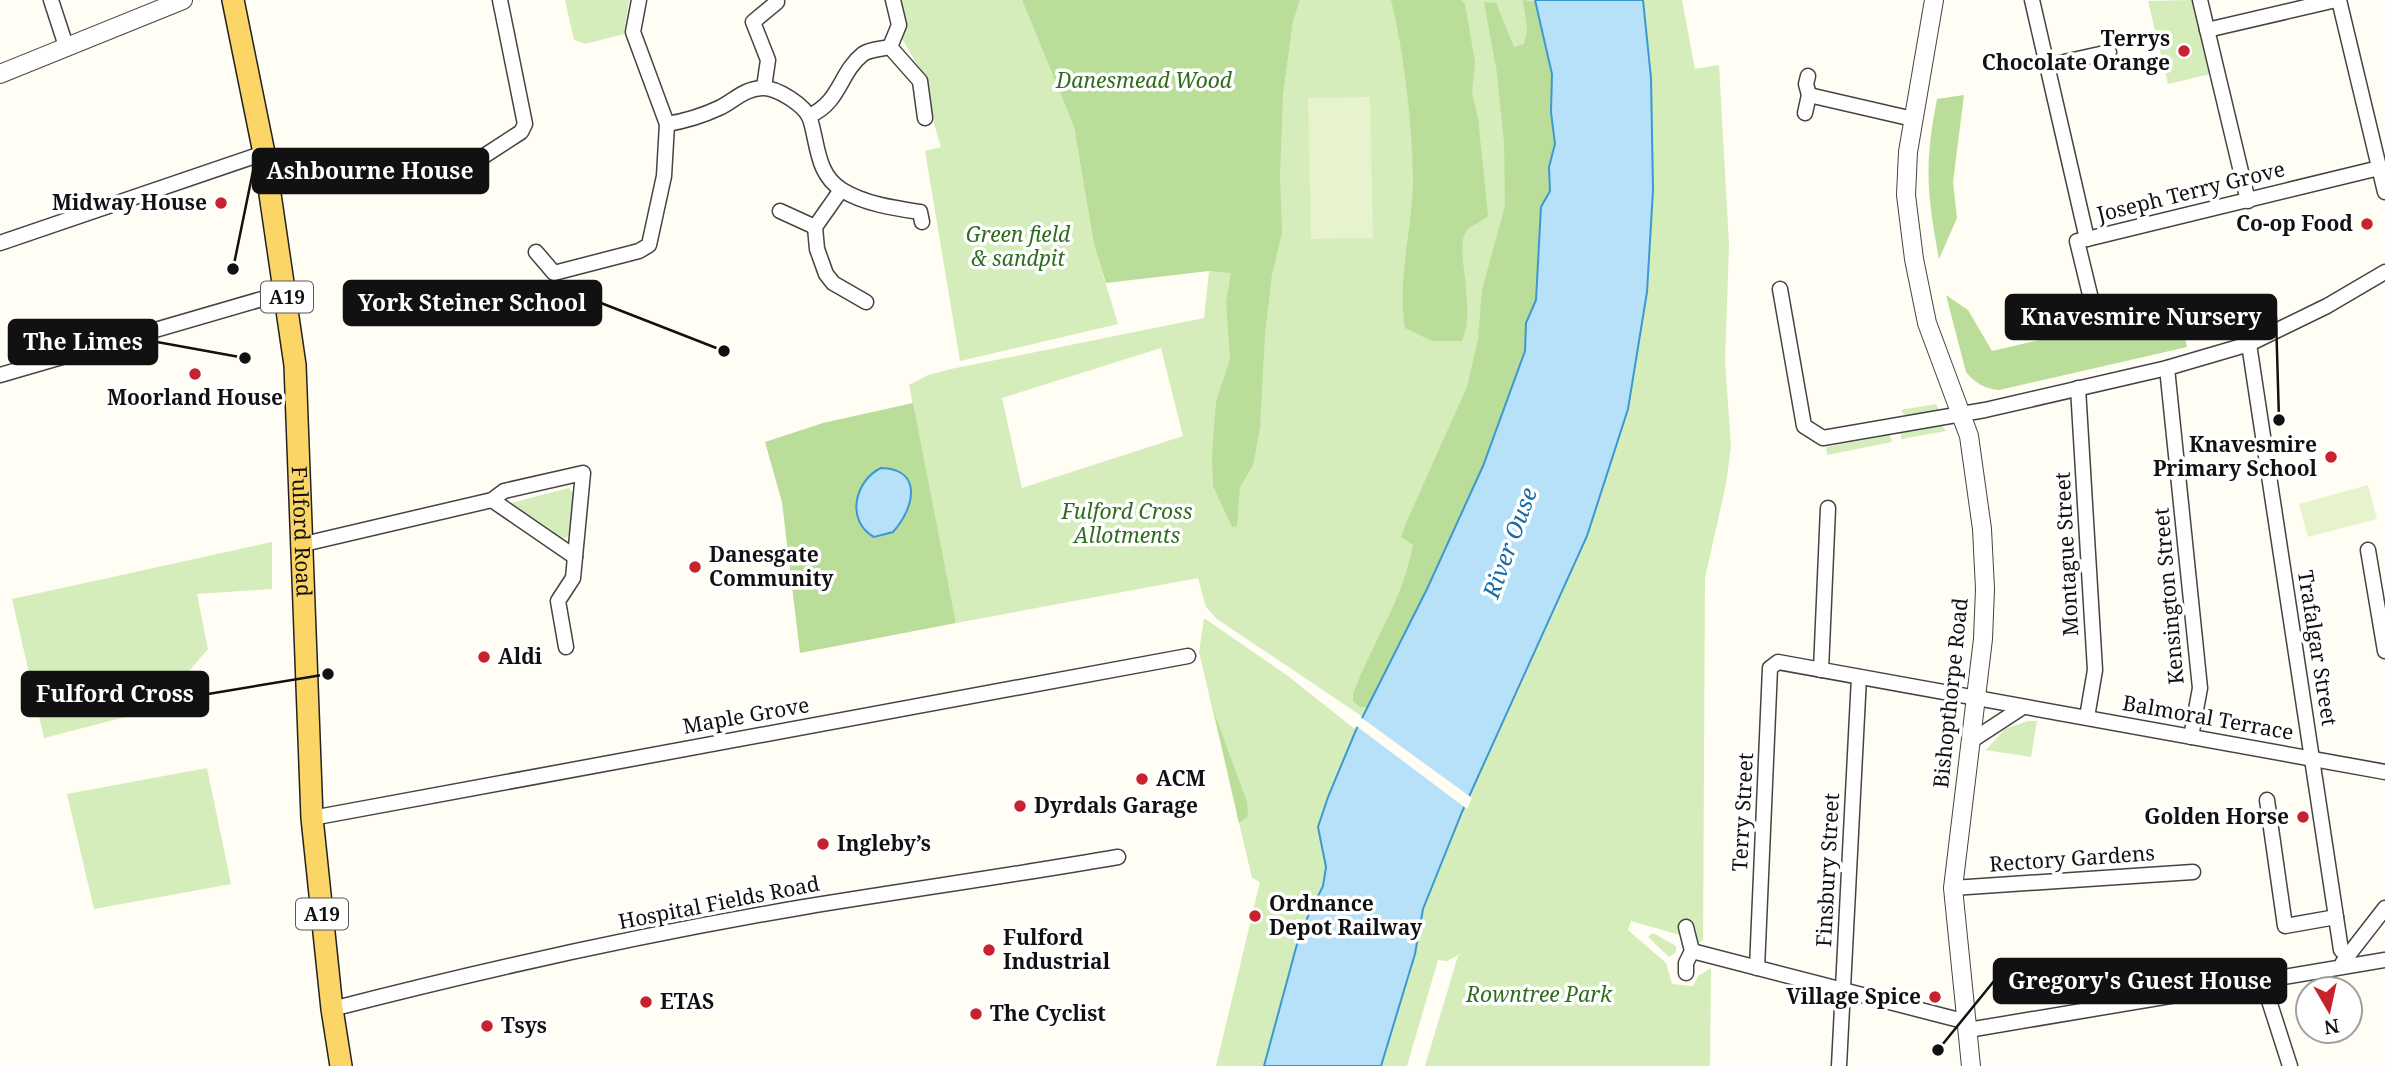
<svg xmlns="http://www.w3.org/2000/svg" width="2385" height="1066" font-family="'Noto Serif',serif">
  <style>
    .green { fill: #d5ecbb; fill-rule: evenodd }
    .forest { fill: #badd9a }
    .pitch { fill: #e7f3cd }
    .water { fill: #b7e1f8; stroke: #3b99d2; stroke-width: 2 }
    .pier { fill: #fffdf4 }
    .lines { fill: none; stroke-linecap: round; stroke-linejoin: round }
    .minor-casing { stroke: #444; stroke-width: 17 }
    .tertiary-casing { stroke: #444; stroke-width: 20 }
    .primary-casing { stroke: #222; stroke-width: 24 }
    .minor { stroke: #fff; stroke-width: 14 }
    .tertiary { stroke: #fff; stroke-width: 18 }
    .primary { stroke: #fcd567; stroke-width: 21 }
    .poi-dot { fill: #c7222e; stroke: #fff; stroke-width: 2.5 }
    .labels { text-anchor: middle; stroke-width: 7; stroke-linejoin: round; paint-order: stroke }
    .shield { fill: #fff; stroke: #585858; stroke-width: 2 }
    .shield-label { font-size: 19px; font-weight: bold; fill: #111 }
    .poi-label { font-size: 21px; font-weight: bold; fill: #111; stroke: #fff; text-anchor: start }
    .park-label { font-size: 21px; font-style: italic; fill: #2f6c1d; stroke: #fff }
    .street-label { font-size: 21px; fill: #111; stroke: #fff }
    .water-label { font-size: 23px; font-style: italic; fill: #146ba8; stroke: #fff }
    .leader { fill: none; stroke: #111; stroke-width: 2.5 }
    .callout-dot { fill: #111; stroke: #fff; stroke-width: 2.5 }
    .callout { fill: #111; stroke: #111; stroke-width: 2.5 }
    .callout-label { font-size: 23px; text-anchor: middle; font-weight: bold; fill: #fff }
  </style>
  <rect width="100%" height="100%" fill="#fffdf4"/>
  <g class="green">
    <polygon points="565,0 629,0 624,34 585,44 574,40"/>
    <polygon points="900,0 1022,0 1074,127 1094,245 1118,324 960,361 925,151 941,147 933,120 929,85 901,37 905,26"/>
    <path d="M1300,0H1535L1552,74L1539,271L1379,683L1363,717L1217,619L1206,607L1198,578L956,623L909,385L928,375L951,369L1204,318L1209,271L1272,274L1283,96L1293,22ZM1161,348L1183,436L1022,488L1002,398Z"/>
    <polygon points="1643,0 1682,0 1695,69 1719,65 1729,244 1725,361 1731,446 1726,484 1705,578 1703,940 1698,944 1694,939 1631,921 1628,930 1666,963 1672,984 1693,986 1698,976 1711,968 1710,1066 1425,1066 1458,956 1464,952 1447,961 1438,960 1407,1066 1381,1066 1415,954 1423,909 1462,812 1548,624 1628,409 1647,292 1653,190 1651,78"/>
    <polygon points="2192,0 2210,74 2168,84 2148,1"/>
    <polygon points="1936,404 1939,410 1906,417 1901,410"/>
    <polygon points="1942,425 1946,431 1901,439 1901,432"/>
    <polygon points="1890,435 1892,442 1827,455 1826,447"/>
    <polygon points="569,488 574,495 570,534 566,538 552,536 553,531 514,505 507,504"/>
    <polygon points="272,542 272,589 197,594 208,649 156,709 44,738 12,599"/>
    <polygon points="1204,618 1288,676 1356,730 1318,827 1326,867 1323,886 1300,933 1264,1066 1216,1066 1260,882 1252,878 1199,652"/>
    <polygon points="2028,721 2037,721 2031,757 1986,750 2005,729"/>
    <polygon points="207,768 231,884 94,909 67,794"/>
    <polygon points="1653,933 1676,946 1676,952 1669,957 1648,937"/>
  </g>
  <g class="forest">
    <polygon points="1022,0 1300,0 1293,22 1283,96 1280,176 1282,233 1272,274 1265,334 1260,428 1253,465 1240,487 1237,526 1232,527 1213,486 1212,455 1216,402 1230,359 1226,302 1231,273 1209,271 1106,283 1094,245 1074,127"/>
    <path d="M1391,0H1461L1465,4L1475,62L1472,92L1478,118L1488,216C1482,221 1470,226 1466,232C1454,249 1477,308 1462,341H1432L1405,328C1397,279 1412,232 1413,183C1413,129 1404,52 1391,0Z"/>
    <path d="M1523,0L1536,2L1552,74L1551,112L1555,144L1549,167L1550,191L1541,207L1536,300L1526,323L1525,350L1483,466L1427,589L1367,707H1360L1353,701V694C1373,641 1402,602 1413,545L1401,537L1406,523L1467,387L1478,339L1482,290L1505,206L1504,142L1497,73L1484,2L1496,3L1514,47L1524,44L1527,30Z"/>
    <path d="M1964,95L1953,182L1957,218L1939,259C1927,194 1924,165 1937,99Z"/>
    <path d="M1946,295L1968,310L1992,351L2178,308L2187,347L1999,390C1985,389 1975,383 1966,372Z"/>
    <polygon points="913,403 956,623 800,653 782,502 765,442 823,423"/>
    <polygon points="1214,712 1247,802 1248,816 1239,823"/>
  </g>
  <g class="pitch">
    <polygon points="1370,97 1373,238 1311,239 1308,98"/>
    <polygon points="2368,485 2377,519 2308,537 2299,504"/>
  </g>
  <g class="water">
    <polygon points="1535,0 1643,0 1651,78 1653,190 1647,292 1628,409 1587,536 1462,812 1423,909 1415,954 1381,1066 1264,1066 1300,933 1323,886 1326,867 1318,827 1328,797 1356,730 1427,589 1483,466 1525,351 1526,323 1536,300 1541,207 1550,191 1549,167 1555,144 1551,112 1552,74"/>
    <path d="M881,468C924,469 914,509 893,532L874,537C845,521 855,480 881,468Z"/>
  </g>
  <polygon class="pier" points="1359,716 1472,798 1467,809 1355,725"/>
  <g class="lines">
    <g class="minor-casing">
      <g id="minor">
        <polyline points="51,0 66,46"/>
        <polyline points="2032,0 2087,239 2379,168"/>
        <polyline points="2200,0 2248,201"/>
        <polyline points="2339,0 2385,192"/>
        <polyline points="2207,30 2336,0"/>
        <polyline points="890,47 899,25 893,0"/>
        <polyline points="2046,66 2109,52"/>
        <polyline points="1808,76 1806,84 1809,95"/>
        <polyline points="764,87 768,60 753,22 777,2"/>
        <polyline points="1805,113 1809,95 1913,119"/>
        <path d="M809,116C841,102 839,73 863,54C870,49 882,49 890,47L920,81L925,118"/>
        <path d="M667,124C685,121 702,116 719,108C734,101 743,89 762,88C776,87 805,105 810,119C818,143 816,174 842,190C865,204 893,208 920,212L922,222"/>
        <polyline points="464,169 521,132 525,124 500,0"/>
        <polyline points="841,190 815,227 817,249 826,274 833,283 866,302"/>
        <polyline points="780,211 815,227"/>
        <polyline points="2087,239 2077,241 2093,307"/>
        <polyline points="0,243 264,153"/>
        <polyline points="536,252 554,273 639,251 649,245 664,176 667,124 633,32 639,0"/>
        <polyline points="1780,289 1804,426 1823,438 1985,410 2167,368 2249,344 2327,306 2385,272"/>
        <polyline points="2249,344 2336,917 2341,950 2348,956"/>
        <polyline points="2167,368 2200,688 2191,737"/>
        <polyline points="0,375 286,292"/>
        <polyline points="2078,388 2095,670 2087,717"/>
        <polyline points="492,500 575,557"/>
        <polyline points="304,544 492,500 504,491 583,473 573,578 558,601 566,647"/>
        <polyline points="2368,550 2385,651"/>
        <polyline points="1821,670 1828,508"/>
        <polyline points="1971,741 2023,707"/>
        <polyline points="2267,800 2285,926 2336,917"/>
        <polyline points="312,818 1188,656"/>
        <polyline points="1953,888 2193,872"/>
        <polyline points="1692,951 1967,1022"/>
        <polyline points="2343,962 2385,908"/>
        <polyline points="1757,968 1770,668 1778,662 2385,772"/>
        <polyline points="1686,973 1686,963 1692,951 1686,927"/>
        <polyline points="2263,982 2290,1066"/>
        <path d="M332,1009C487,969 645,934 804,907C908,890 1014,875 1118,857"/>
        <polyline points="1968,1030 2385,960"/>
        <polyline points="1839,1066 1859,677"/>
      </g>
    </g>
    <g class="tertiary-casing">
      <g id="tertiary">
        <polyline points="1934,0 1908,152 1906,195 1914,259 1927,323 1969,436 1982,529 1985,589 1983,639 1953,888 1971,1066"/>
        <polyline points="0,74 183,0"/>
      </g>
    </g>
    <g class="primary-casing">
      <g id="primary">
        <path id="s1" d="M233,0L264,153L295,365L312,818L332,1009L341,1066"/>
      </g>
    </g>
    <use href="#minor" class="minor"/>
    <use href="#tertiary" class="tertiary"/>
    <use href="#primary" class="primary"/>
  </g>
  <g class="poi-dot">
    <circle cx="2184" cy="51" r="7"/>
    <circle cx="221" cy="203" r="7"/>
    <circle cx="2367" cy="224" r="7"/>
    <circle cx="195" cy="374" r="7"/>
    <circle cx="2331" cy="457" r="7"/>
    <circle cx="695" cy="567" r="7"/>
    <circle cx="484" cy="657" r="7"/>
    <circle cx="1142" cy="779" r="7"/>
    <circle cx="1020" cy="806" r="7"/>
    <circle cx="2303" cy="817" r="7"/>
    <circle cx="823" cy="844" r="7"/>
    <circle cx="1255" cy="916" r="7"/>
    <circle cx="989" cy="950" r="7"/>
    <circle cx="1935" cy="997" r="7"/>
    <circle cx="646" cy="1002" r="7"/>
    <circle cx="976" cy="1014" r="7"/>
    <circle cx="487" cy="1026" r="7"/>
  </g>
  <g class="labels">
    <g class="shield">
      <rect x="261" y="281.5" width="52" height="31" rx="5"/>
      <rect x="296" y="898.5" width="52" height="31" rx="5"/>
    </g>
    <g class="shield-label">
      <text x="287" y="304">A19</text>
      <text x="322" y="921">A19</text>
    </g>
    <g class="poi-label">
      <text x="2170" y="46" text-anchor="end">Terrys<tspan x="2170" dy="24">Chocolate Orange</tspan></text>
      <text x="207" y="210" text-anchor="end">Midway House</text>
      <text x="2353" y="231" text-anchor="end">Co-op Food</text>
      <text x="195" y="405" text-anchor="middle">Moorland House</text>
      <text x="2317" y="452" text-anchor="end">Knavesmire<tspan x="2317" dy="24">Primary School</tspan></text>
      <text x="709" y="562">Danesgate<tspan x="709" dy="24">Community</tspan></text>
      <text x="498" y="664">Aldi</text>
      <text x="1156" y="786">ACM</text>
      <text x="1034" y="813">Dyrdals Garage</text>
      <text x="2289" y="824" text-anchor="end">Golden Horse</text>
      <text x="837" y="851">Ingleby’s</text>
      <text x="1269" y="911">Ordnance<tspan x="1269" dy="24">Depot Railway</tspan></text>
      <text x="1003" y="945">Fulford<tspan x="1003" dy="24">Industrial</tspan></text>
      <text x="1921" y="1004" text-anchor="end">Village Spice</text>
      <text x="660" y="1009">ETAS</text>
      <text x="990" y="1021">The Cyclist</text>
      <text x="501" y="1033">Tsys</text>
    </g>
    <g class="park-label">
      <text x="1144" y="88">Danesmead Wood</text>
      <text x="1018" y="242">Green field<tspan x="1018" dy="24">&amp; sandpit</tspan></text>
      <text x="1127" y="519">Fulford Cross<tspan x="1127" dy="24">Allotments</tspan></text>
      <text x="1539" y="1002">Rowntree Park</text>
    </g>
    <g class="street-label">
      <text transform="translate(2191 192) rotate(-14)" y="7">Joseph Terry Grove</text>
      <text dy="7" stroke="none"><textPath href="#s1" startOffset="537">Fulford Road</textPath></text>
      <text transform="translate(2067 554) rotate(-93)" y="7">Montague Street</text>
      <text transform="translate(2169 596) rotate(-95)" y="7">Kensington Street</text>
      <text transform="translate(2317 648) rotate(81)" y="7">Trafalgar Street</text>
      <text transform="translate(1951 693) rotate(-84)" y="7">Bishopthorpe Road</text>
      <text transform="translate(746 716) rotate(-10)" y="7">Maple Grove</text>
      <text transform="translate(2208 718) rotate(10)" y="7">Balmoral Terrace</text>
      <text transform="translate(1743 812) rotate(-87)" y="7">Terry Street</text>
      <text transform="translate(2072 859) rotate(-4)" y="7">Rectory Gardens</text>
      <text transform="translate(1828 870) rotate(-87)" y="7">Finsbury Street</text>
      <text transform="translate(719 903) rotate(-11)" y="7">Hospital Fields Road</text>
    </g>
    <g class="water-label">
      <text transform="translate(1510 543) rotate(-70)" y="8">River Ouse</text>
    </g>
  </g>
  <path class="leader" d="M233 269L253 171M724 351L601 303M2279 420L2276 317M245 358L157 342M328 674L208 694M1938 1050L1994 981"/>
  <g class="callout-dot">
    <circle cx="233" cy="269" r="7"/>
    <circle cx="724" cy="351" r="7"/>
    <circle cx="2279" cy="420" r="7"/>
    <circle cx="245" cy="358" r="7"/>
    <circle cx="328" cy="674" r="7"/>
    <circle cx="1938" cy="1050" r="7"/>
  </g>
  <g class="callout">
    <rect x="253" y="149" width="235" height="44" rx="7"/>
    <rect x="344" y="281" width="257" height="44" rx="7"/>
    <rect x="2006" y="295" width="270" height="44" rx="7"/>
    <rect x="9" y="320" width="148" height="44" rx="7"/>
    <rect x="22" y="672" width="186" height="44" rx="7"/>
    <rect x="1994" y="959" width="292" height="44" rx="7"/>
  </g>
  <g class="callout-label">
    <text x="370" y="179">Ashbourne House</text>
    <text x="472" y="311">York Steiner School</text>
    <text x="2141" y="325">Knavesmire Nursery</text>
    <text x="83" y="350">The Limes</text>
    <text x="115" y="702">Fulford Cross</text>
    <text x="2140" y="989">Gregory's Guest House</text>
  </g>
  <g transform="translate(2329 1010) rotate(171)"><circle r="33" fill="#ffffff" stroke="#a0a0a0" stroke-width="2"/>
  <path d="M0-5L12 26L0 18L-12 26Z" fill="#c7222e"/>
  <text y="-10" font-size="19" font-weight="bold" text-anchor="middle" fill="#111111">N</text>
  </g>
</svg>
